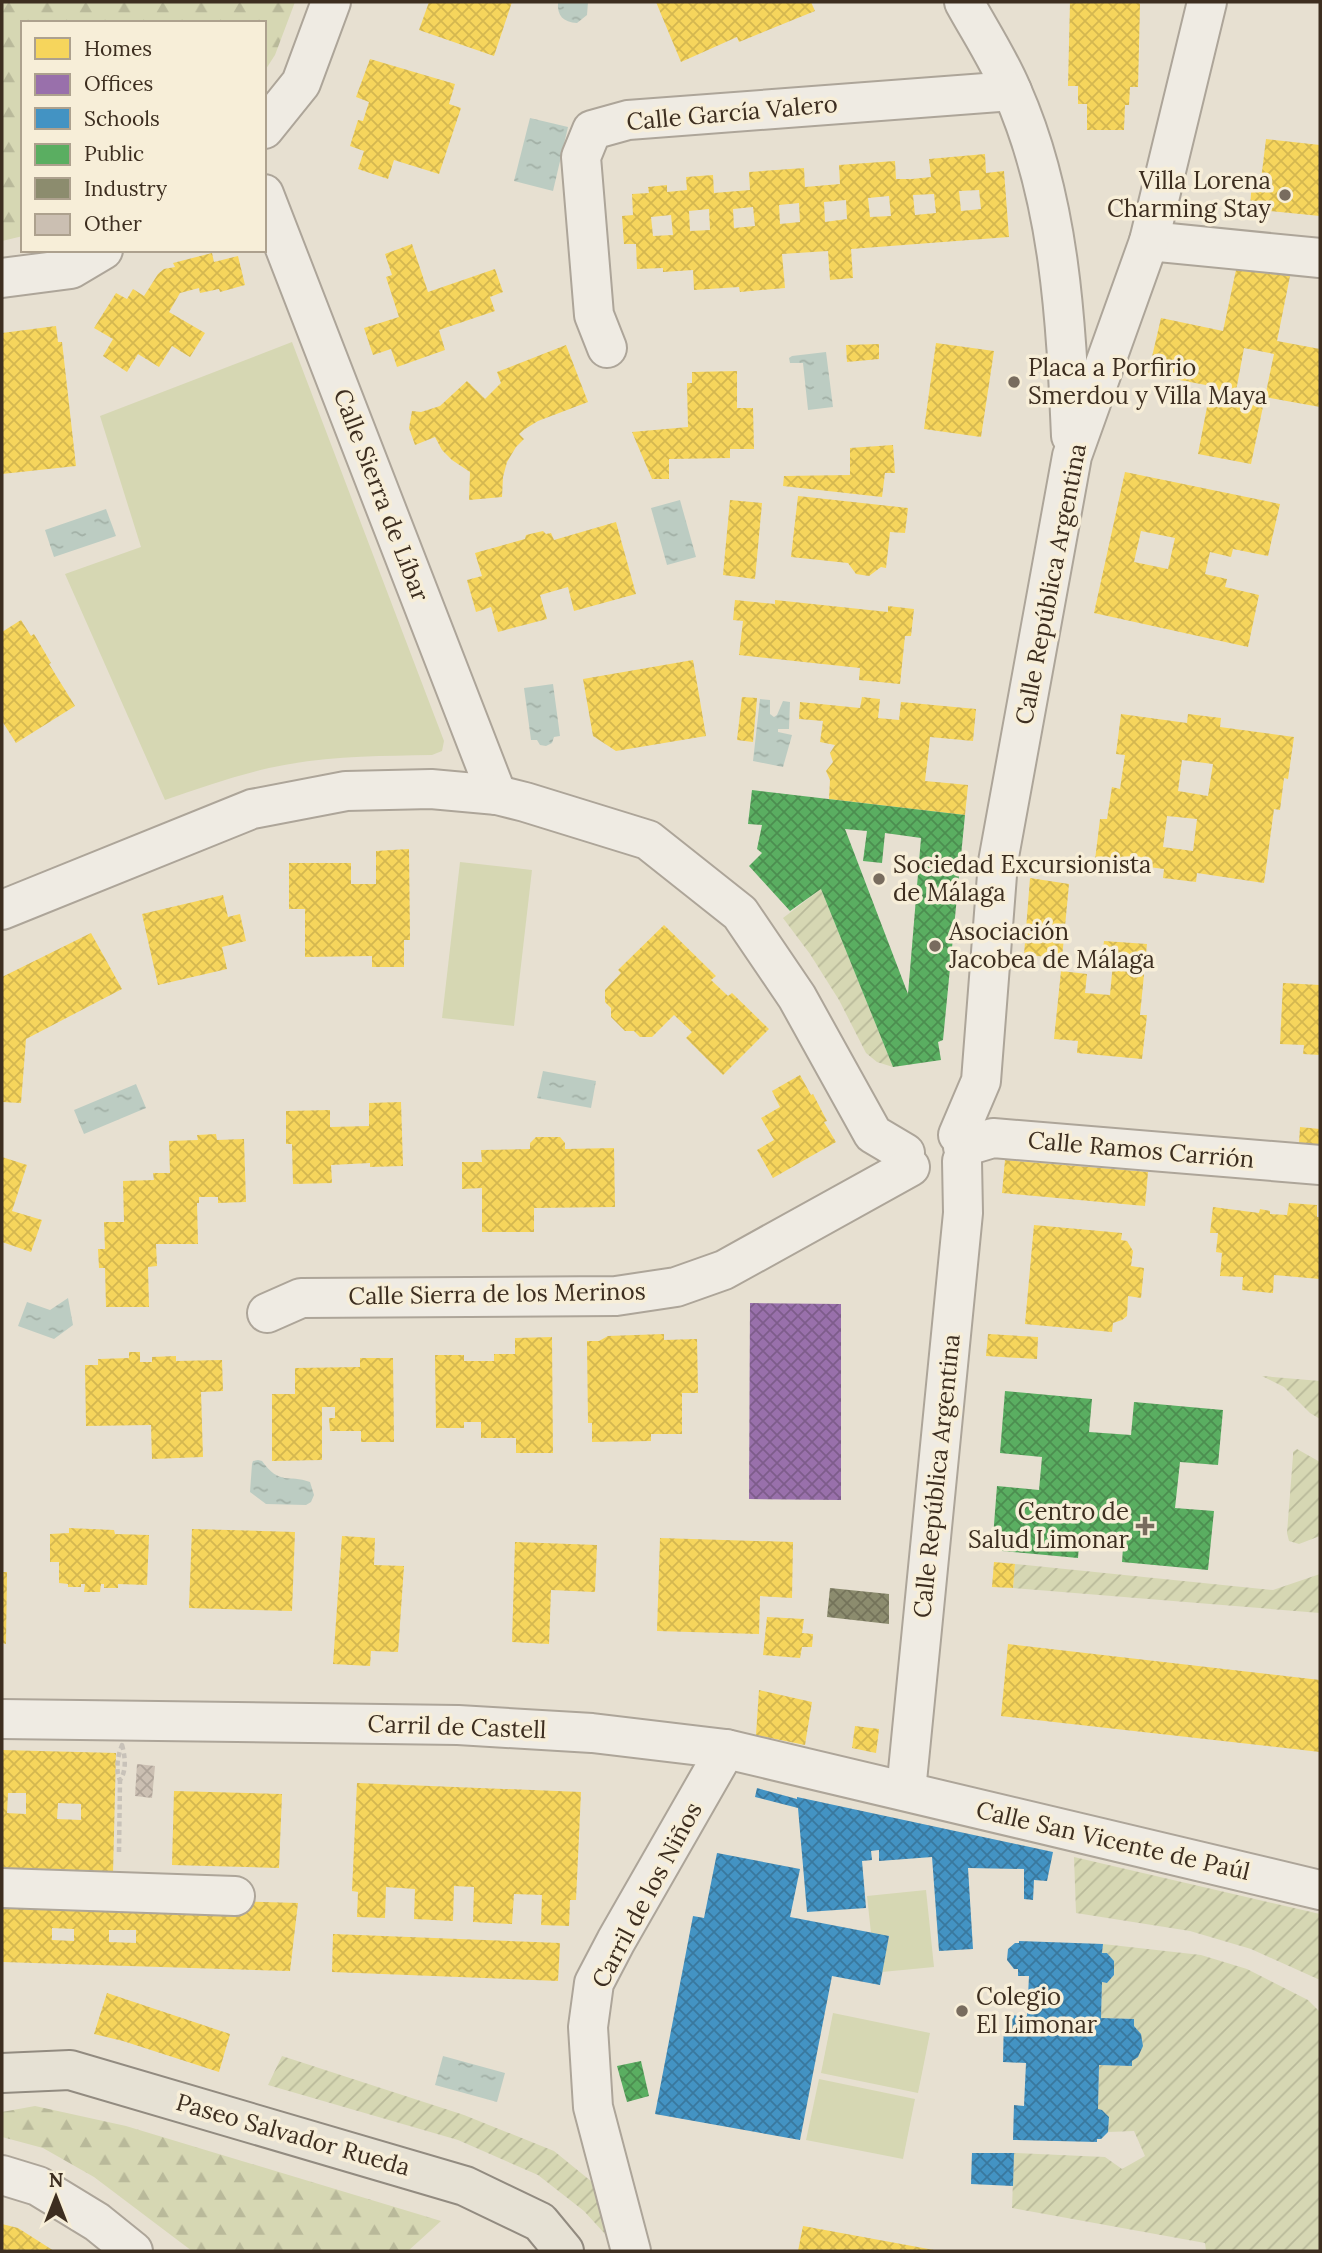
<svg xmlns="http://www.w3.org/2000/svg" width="1322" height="2253" font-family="Lora,serif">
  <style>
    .green { fill: #d6d7b3 }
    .forest { fill: url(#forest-firs) }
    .garden { fill: url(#garden-furrows) }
    .water { fill: url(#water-ripples) }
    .homes { fill: url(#homes-cross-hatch); fill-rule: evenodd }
    .offices { fill: url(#offices-cross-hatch) }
    .schools { fill: url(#schools-cross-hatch) }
    .public { fill: url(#public-cross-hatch); fill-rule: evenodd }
    .industry { fill: url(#industry-cross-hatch) }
    .building { fill: url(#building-cross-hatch) }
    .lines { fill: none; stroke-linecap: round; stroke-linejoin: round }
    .minor-casing { stroke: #ada599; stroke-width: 42 }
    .major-casing { stroke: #928b80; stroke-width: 42 }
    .path { stroke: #c8c2b9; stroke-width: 4.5; stroke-dasharray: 5 3.5; stroke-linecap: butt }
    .minor { stroke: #efebe3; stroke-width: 38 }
    .major { stroke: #e6e1d4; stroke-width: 38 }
    .poi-dot { fill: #786c5e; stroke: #f7eed8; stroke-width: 2.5 }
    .labels { text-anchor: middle; stroke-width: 7; stroke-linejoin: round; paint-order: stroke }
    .street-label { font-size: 24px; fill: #3d2e20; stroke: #f7eed8 }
    .poi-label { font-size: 24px; fill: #3d2e20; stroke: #f7eed8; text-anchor: start }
  </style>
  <defs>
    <pattern id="forest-firs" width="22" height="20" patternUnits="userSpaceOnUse" patternTransform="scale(1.75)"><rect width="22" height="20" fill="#d6d7b3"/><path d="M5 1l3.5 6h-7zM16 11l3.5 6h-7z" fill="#b9b99a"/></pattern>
    <pattern id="garden-furrows" width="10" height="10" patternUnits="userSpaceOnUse" patternTransform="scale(1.75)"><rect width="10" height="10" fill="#d6d7b3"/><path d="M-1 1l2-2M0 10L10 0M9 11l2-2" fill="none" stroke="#b9b99a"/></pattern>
    <pattern id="water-ripples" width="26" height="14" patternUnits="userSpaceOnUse" patternTransform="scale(1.75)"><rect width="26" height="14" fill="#bcccc2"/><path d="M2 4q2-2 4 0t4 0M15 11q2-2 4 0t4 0" fill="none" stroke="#a2b0a6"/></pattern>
    <pattern id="homes-cross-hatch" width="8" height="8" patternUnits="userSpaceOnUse" patternTransform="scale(1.75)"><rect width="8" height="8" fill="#f6d55c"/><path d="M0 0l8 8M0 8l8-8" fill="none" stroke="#d4b750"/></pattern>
    <pattern id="offices-cross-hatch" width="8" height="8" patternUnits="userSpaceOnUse" patternTransform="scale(1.75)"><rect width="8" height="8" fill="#9970ab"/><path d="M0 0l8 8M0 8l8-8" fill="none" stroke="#7e5c8b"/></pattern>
    <pattern id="schools-cross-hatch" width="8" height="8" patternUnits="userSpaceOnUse" patternTransform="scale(1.75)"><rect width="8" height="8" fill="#4393c3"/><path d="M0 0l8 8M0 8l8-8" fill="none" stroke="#39789e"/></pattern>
    <pattern id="public-cross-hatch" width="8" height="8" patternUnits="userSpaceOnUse" patternTransform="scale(1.75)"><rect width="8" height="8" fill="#5aae61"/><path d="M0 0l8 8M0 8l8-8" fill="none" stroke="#4c8e50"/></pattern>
    <pattern id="industry-cross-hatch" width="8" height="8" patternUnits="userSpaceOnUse" patternTransform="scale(1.75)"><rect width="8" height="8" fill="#8c8c6e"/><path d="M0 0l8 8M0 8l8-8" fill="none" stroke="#74735a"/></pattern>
    <pattern id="building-cross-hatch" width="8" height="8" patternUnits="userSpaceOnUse" patternTransform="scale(1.75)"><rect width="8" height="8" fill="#cbbfb2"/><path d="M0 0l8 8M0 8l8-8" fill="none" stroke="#afa499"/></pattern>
  </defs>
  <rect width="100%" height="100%" fill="#e7e0d1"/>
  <g class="green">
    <path d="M292,342L444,741L442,751L432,755C378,756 323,756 269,768C234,776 199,788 165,800L65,574L141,547L100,416Z"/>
    <polygon points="460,862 532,870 514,1026 442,1018"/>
    <polygon points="926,1890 934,1967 882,1972 889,1937 871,1933 867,1896"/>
    <polygon points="833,2013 930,2033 918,2093 821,2073"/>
    <polygon points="819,2079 915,2099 903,2159 806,2140"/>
  </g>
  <g class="forest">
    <polygon points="2,2 295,2 275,55 264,72 264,23 23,23 23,236 2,241"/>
    <polygon points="35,2106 126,2126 441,2221 408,2251 192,2251 94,2177 43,2148 2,2137 2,2112"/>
  </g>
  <g class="garden">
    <polygon points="821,889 893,1067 877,1062 866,1053 839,1000 810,954 783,918"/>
    <polygon points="1262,1376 1320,1381 1320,1419 1310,1413 1284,1387"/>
    <polygon points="1297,1449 1320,1462 1320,1536 1299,1544 1289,1541 1287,1533 1293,1456 1293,1452"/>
    <polygon points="1015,1564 1273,1590 1320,1574 1320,1613 1013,1588"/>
    <polygon points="1074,1857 1320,1914 1320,1980 1251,1949 1190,1931 1076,1913"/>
    <path d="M1103,1944L1201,1955L1247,1969L1308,2000L1320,2012V2251H1206L1205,2243L1012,2208L1014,2153L1105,2157L1122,2169L1145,2156L1134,2131L1108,2132L1109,2117L1102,2110L1098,2109L1099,2065L1132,2066V2061C1146,2051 1145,2037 1134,2026V2019L1101,2018L1102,1982L1107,1983L1114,1975V1961L1107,1953H1102Z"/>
    <polygon points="282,2056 464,2115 554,2151 597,2186 616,2246 584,2211 538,2175 458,2140 268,2085"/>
  </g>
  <g class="water">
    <path d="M558,2H588L587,15L577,23C563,22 557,16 558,2Z"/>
    <polygon points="530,118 568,127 553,191 514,181"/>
    <polygon points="826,352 833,407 808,410 803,363 790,363 789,358 792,356"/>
    <polygon points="680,500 696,557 667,565 651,508"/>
    <polygon points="106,509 116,536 54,557 45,530"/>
    <polygon points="553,684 560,736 554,737 552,743 546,746 540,745 537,740 531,740 524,688"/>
    <polygon points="760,699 770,700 770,714 774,717 777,715 783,701 790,702 789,729 778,729 778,732 792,735 783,767 753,761"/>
    <polygon points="543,1071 596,1081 591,1108 537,1098"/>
    <polygon points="136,1084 146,1108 84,1134 74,1110"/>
    <polygon points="68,1298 73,1325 54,1339 18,1326 27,1302 50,1310"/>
    <path d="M258,1460L262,1461C280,1486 288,1474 310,1482L314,1495L311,1502L306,1505L266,1504L250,1492L252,1464L253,1461Z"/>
    <polygon points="443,2056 505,2073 497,2102 435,2085"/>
  </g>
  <g class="homes">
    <polygon points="429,2 512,2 494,56 419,30"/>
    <polygon points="656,2 811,2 815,11 739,42 737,37 681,62"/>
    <polygon points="1070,2 1138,2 1140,4 1138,87 1130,87 1129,105 1125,105 1124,130 1087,130 1087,104 1078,104 1078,86 1068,86"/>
    <polygon points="370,59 455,84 449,104 461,108 439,174 394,160 388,179 358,169 364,151 350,146 358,120 363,121 369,102 356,97"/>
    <polygon points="1266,139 1320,145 1320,216 1250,209 1252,179 1261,180"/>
    <path d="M985,154L986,173L1004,171L1009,237L851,249L853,278L830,280L828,251L782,254L785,288L740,292L739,287L694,290L693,270L663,272V268L637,269L636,244H624L622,216L633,215L632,194L649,193L648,187L667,185V192L687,190L686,177L713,175L714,193L750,190L749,172L804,168L805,187L840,184L839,165L895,161L896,179H912L931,177L929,159ZM979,190L981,209L961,211L959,191ZM934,194L936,213L915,215L913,195ZM889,196L891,216L870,217L868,198ZM846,200L847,219L825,222L824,202ZM799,203L800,222L780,224L779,205ZM753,207L755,226L734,228L733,209ZM709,209L710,230L690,231L689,211ZM671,215L673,235L653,236L651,217Z"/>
    <polygon points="412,244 428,292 495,269 503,292 490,297 495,311 439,330 445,350 397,367 391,349 373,355 364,328 399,317 386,277 392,275 385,254"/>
    <polygon points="212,253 214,262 238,256 245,285 220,292 219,289 200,293 199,288 180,293 169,312 205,333 190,357 172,346 159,367 138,354 127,372 103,356 113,339 94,328 116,293 127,299 133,289 144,296 158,274 164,269 175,267 173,263"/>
    <polygon points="1236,270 1290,276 1277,341 1320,349 1320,407 1265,397 1274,354 1244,348 1236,391 1265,397 1251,464 1198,454 1211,386 1148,374 1161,318 1223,331"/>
    <polygon points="56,326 58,342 62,342 76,466 2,474 2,333"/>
    <polygon points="936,343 994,351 981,437 924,429"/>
    <polygon points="879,344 879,359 847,362 846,345"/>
    <polygon points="566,345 588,402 538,421 525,429 519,434 524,439 516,447 507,462 503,477 502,497 469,500 470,472 452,460 442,450 435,437 415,445 409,428 412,411 421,412 440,406 467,381 485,399 501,383 497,372"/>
    <polygon points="737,371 737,408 753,408 754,449 730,449 730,458 669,459 669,479 652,479 632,432 688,427 687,383 692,383 692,372"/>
    <polygon points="893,445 895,473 885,473 882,497 783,486 784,476 850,475 850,448"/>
    <path d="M1125,472L1280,504L1268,556L1233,549L1231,557L1210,552L1205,574L1227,579L1225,587L1259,595L1248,647L1094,613ZM1141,531L1175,538L1168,569L1134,562Z"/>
    <polygon points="798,496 908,508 905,533 890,532 886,568 881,567 869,576 856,574 848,563 791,557"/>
    <polygon points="730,500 762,503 755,579 723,575"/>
    <polygon points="616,522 636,594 574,611 568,587 540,595 547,619 498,632 491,607 476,612 467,580 482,576 475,553 525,539 526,535 543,531 546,534 551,533 554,540"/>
    <polygon points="735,600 775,604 775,600 888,612 888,606 914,609 911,636 905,636 900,684 859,680 860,668 739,655 743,621 733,620"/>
    <polygon points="21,620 31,636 34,634 51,663 49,664 75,706 16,743 2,721 2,632"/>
    <polygon points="693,660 706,736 616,751 593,736 583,679"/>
    <polygon points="742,697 757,698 753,742 737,740"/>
    <polygon points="862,697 880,699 878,718 899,720 901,702 976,709 973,741 930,737 929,747 925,781 968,785 965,815 829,799 830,780 826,771 833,762 830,753 835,745 820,742 823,721 799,719 800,702 860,708"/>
    <path d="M1121,714L1187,723L1188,714L1221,718L1220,727L1294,737L1288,779L1284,778L1280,810L1274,809L1264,883L1197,873L1196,882L1163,878L1164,869L1095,860L1100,819H1107L1112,787L1120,789L1125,755L1116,754ZM1182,760L1213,764L1208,796L1178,791ZM1167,816L1197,819L1193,851L1163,847Z"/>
    <polygon points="409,849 410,940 404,940 404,967 372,967 372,956 305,957 305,909 289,909 289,863 351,863 351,884 376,884 376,851"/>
    <polygon points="1030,878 1069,884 1062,958 1024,955"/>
    <polygon points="223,895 228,917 240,914 246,941 222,947 227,969 158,985 142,914"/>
    <polygon points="664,925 716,976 711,980 728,996 732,993 769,1029 723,1075 686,1038 692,1032 674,1015 652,1037 640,1037 634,1031 625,1031 611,1017 611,1008 605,1002 605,990 621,973 618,970"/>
    <polygon points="91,933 122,989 26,1039 21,1103 2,1102 2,977"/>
    <polygon points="1104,941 1147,944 1140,1015 1147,1015 1142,1059 1077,1053 1078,1041 1054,1039 1061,971 1087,974 1085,993 1110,995 1113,963 1101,963"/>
    <polygon points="1283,983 1320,985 1320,1055 1303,1054 1304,1045 1280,1044"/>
    <polygon points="800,1075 811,1095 813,1094 827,1121 824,1122 836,1142 773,1178 757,1150 774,1140 761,1118 780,1107 772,1091"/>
    <polygon points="401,1102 403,1166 370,1167 370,1163 331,1165 332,1183 293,1184 292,1144 286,1144 286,1111 330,1110 330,1127 369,1126 369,1103"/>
    <polygon points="1300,1127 1320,1129 1320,1145 1299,1143"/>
    <polygon points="216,1134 217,1140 244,1139 246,1202 218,1203 218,1197 199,1197 199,1203 197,1203 198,1244 156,1244 157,1266 148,1267 149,1307 106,1307 105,1268 99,1268 98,1249 105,1249 104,1222 124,1222 123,1181 154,1180 153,1173 170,1173 169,1141 198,1140 197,1135"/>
    <polygon points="536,1137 560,1137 565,1143 565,1149 614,1148 615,1207 534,1208 534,1232 482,1232 482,1188 462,1189 462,1162 482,1162 481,1150 530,1149 530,1143"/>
    <polygon points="2,1157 27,1165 12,1211 42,1220 31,1252 2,1242"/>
    <polygon points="1005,1160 1148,1172 1145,1206 1002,1193"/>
    <polygon points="1289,1203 1317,1205 1317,1217 1320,1217 1320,1279 1274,1275 1273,1293 1242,1290 1243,1277 1220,1276 1222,1253 1216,1252 1218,1233 1210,1233 1213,1207 1259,1213 1260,1209 1270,1211 1270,1214 1287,1215"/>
    <polygon points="1034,1225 1122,1233 1121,1240 1127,1241 1133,1251 1131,1266 1144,1268 1141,1298 1128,1296 1127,1316 1122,1320 1113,1323 1112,1332 1025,1324"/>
    <polygon points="664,1334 664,1340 697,1339 698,1393 682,1393 682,1434 651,1434 651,1441 592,1442 592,1423 588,1423 587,1341 599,1341 608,1336"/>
    <polygon points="988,1334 1038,1337 1037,1359 986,1356"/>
    <polygon points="552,1337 553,1453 516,1453 516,1438 481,1438 481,1422 464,1422 464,1428 436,1428 435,1355 464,1355 464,1361 494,1361 494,1354 515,1354 515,1338"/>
    <polygon points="129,1352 140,1352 140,1362 152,1362 152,1357 176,1356 176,1361 222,1360 223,1391 201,1392 203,1457 152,1459 151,1425 86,1426 85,1365 98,1365 98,1359 129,1358"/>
    <polygon points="360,1358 393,1358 394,1442 361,1442 361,1431 330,1431 329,1418 335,1418 335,1407 322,1407 322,1460 272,1461 272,1394 295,1394 295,1368 360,1367"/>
    <polygon points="69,1528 114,1530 115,1534 149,1535 147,1585 118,1584 118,1588 104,1588 104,1584 101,1584 100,1592 84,1592 85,1584 81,1584 81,1587 68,1587 68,1584 59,1583 59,1562 50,1562 50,1534 69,1533"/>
    <polygon points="192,1529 295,1532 292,1611 189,1608"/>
    <polygon points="342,1536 375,1538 374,1565 404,1566 398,1652 371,1651 370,1666 333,1664"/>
    <polygon points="660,1538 793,1542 792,1598 760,1596 759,1634 657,1631"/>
    <polygon points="515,1542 597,1545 595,1592 551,1590 549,1644 512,1642"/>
    <polygon points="994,1562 1015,1564 1013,1588 992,1587"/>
    <polygon points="2,1572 7,1572 6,1644 2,1643"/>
    <polygon points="767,1617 804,1619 802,1633 813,1634 812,1647 802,1647 800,1658 763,1655"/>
    <polygon points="1008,1644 1320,1680 1320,1752 1001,1716"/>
    <polygon points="759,1690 812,1702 805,1745 756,1735"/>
    <polygon points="855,1726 879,1729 876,1753 852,1748"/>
    <path d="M2,1750L116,1753L113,1873L2,1870ZM8,1793H26V1814L7,1813ZM58,1803L81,1804V1820L57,1819Z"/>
    <polygon points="357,1783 581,1792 576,1900 570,1900 569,1926 541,1925 542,1895 514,1894 512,1924 473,1922 474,1887 454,1886 453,1921 414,1919 415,1889 386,1887 385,1918 357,1917 358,1892 352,1891"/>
    <polygon points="174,1791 282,1794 279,1868 172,1865"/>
    <path d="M2,1895L298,1903L290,1971L2,1962ZM52,1928L74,1929V1941L52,1940ZM109,1930H136V1943L109,1942Z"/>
    <polygon points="333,1934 560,1943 558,1981 332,1972"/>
    <polygon points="107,1993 230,2034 219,2072 123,2041 94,2034"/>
    <polygon points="2,2224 18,2228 54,2251 2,2251"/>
    <polygon points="803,2226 934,2250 934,2251 798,2251"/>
  </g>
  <polygon class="offices" points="750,1303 841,1304 841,1500 749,1499"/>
  <g class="schools">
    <polygon points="757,1788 797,1799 797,1797 1053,1852 1047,1881 1034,1880 1033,1900 1024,1899 1024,1869 968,1868 973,1949 939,1951 932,1857 879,1861 879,1850 871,1851 872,1860 862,1861 866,1908 807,1912 798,1808 755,1797"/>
    <polygon points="717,1853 800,1869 790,1917 889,1936 880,1985 832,1976 800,2140 655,2114 693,1916 704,1918"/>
    <polygon points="1019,1941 1103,1944 1102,1953 1107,1953 1114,1961 1114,1975 1107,1983 1102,1982 1101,2018 1134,2019 1134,2026 1141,2034 1143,2046 1138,2057 1132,2061 1132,2066 1099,2065 1098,2109 1102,2110 1109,2117 1108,2132 1101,2139 1097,2139 1097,2142 1013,2140 1014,2105 1024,2106 1026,2063 1003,2062 1004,2015 1027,2016 1029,1976 1018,1976 1018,1969 1014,1969 1007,1960 1008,1949 1015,1943 1019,1943"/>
    <polygon points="972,2153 1014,2153 1013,2186 971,2184"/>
  </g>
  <g class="public">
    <path d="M752,790L965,815L943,1040L938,1042L941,1060L893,1067L821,889L790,911L749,866L762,853L757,849L762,825L748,824ZM845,829L867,831L863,861L882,863L885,833L921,838L908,994Z"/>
    <polygon points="1005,1391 1092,1399 1089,1432 1131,1435 1134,1402 1223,1410 1218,1465 1180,1462 1175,1508 1214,1511 1208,1570 1122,1562 1123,1548 1079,1544 1078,1558 992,1550 997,1486 1039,1490 1042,1457 1000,1453"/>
    <polygon points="641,2061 649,2096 627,2102 617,2066"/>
  </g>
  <polygon class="industry" points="830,1588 889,1594 889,1624 827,1617"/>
  <polygon class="building" points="137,1764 155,1766 152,1798 135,1796"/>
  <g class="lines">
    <g class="minor-casing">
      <g id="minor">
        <path d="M964,2C980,31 999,60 1012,91C1060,199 1066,321 1071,436"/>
        <polyline points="264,129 301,83 331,2"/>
        <polyline points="264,194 497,795"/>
        <polyline points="1149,241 1320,258"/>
        <polyline points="2,278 71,269 103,250"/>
        <polyline points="607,348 594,315 581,157 592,130 628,120 1012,91"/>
        <polyline points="2,910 252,809 346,791 431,789 497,795 525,802 648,840 740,913 797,997 873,1134 905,1153"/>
        <polyline points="958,1135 981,1081 998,862 1072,456 1149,241 1207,2"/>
        <polyline points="963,1147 993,1138 1320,1165"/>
        <polyline points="267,1313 301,1298 616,1296 676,1287 724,1270 910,1167"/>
        <polyline points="2,1719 458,1725 592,1733 726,1749 1320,1890"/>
        <polyline points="906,1791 963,1213 962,1161"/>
        <polyline points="2,1888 235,1896"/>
        <polyline points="2,2175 38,2186 97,2222 133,2251"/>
        <polyline points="631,2251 593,2107 588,2027 594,1983 616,1941 726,1749"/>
      </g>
    </g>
    <g class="major-casing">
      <polyline id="major" points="2,2073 70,2070 465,2186 540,2222 564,2251"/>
    </g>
    <g class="path">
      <path d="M122,1745C125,1755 127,1771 120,1780C115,1770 118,1755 122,1745Z"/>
      <polyline points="119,1852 120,1780"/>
    </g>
    <use href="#minor" class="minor"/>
    <use href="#major" class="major"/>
  </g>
  <g class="poi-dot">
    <circle cx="1285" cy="195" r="7"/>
    <circle cx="1014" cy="382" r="7"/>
    <circle cx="879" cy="879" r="7"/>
    <circle cx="935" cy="946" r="7"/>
    <path d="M1141.5 1515.5h7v7h7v7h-7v7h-7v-7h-7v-7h7z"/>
    <circle cx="962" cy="2011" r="7"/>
  </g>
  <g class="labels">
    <g class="street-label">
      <text transform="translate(732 113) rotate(-5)" y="8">Calle García Valero</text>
      <text transform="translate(381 495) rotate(69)" y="8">Calle Sierra de Líbar</text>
      <text transform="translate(1051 584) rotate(-79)" y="8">Calle República Argentina</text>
      <text transform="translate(1141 1150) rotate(5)" y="8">Calle Ramos Carrión</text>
      <text transform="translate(497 1294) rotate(-1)" y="8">Calle Sierra de los Merinos</text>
      <text transform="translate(937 1476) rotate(-84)" y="8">Calle República Argentina</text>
      <text transform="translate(457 1727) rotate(2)" y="8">Carril de Castell</text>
      <text transform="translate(1113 1841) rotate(13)" y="8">Calle San Vicente de Paúl</text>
      <text transform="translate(647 1895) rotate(-62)" y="8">Carril de los Niños</text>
      <text transform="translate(293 2135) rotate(16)" y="8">Paseo Salvador Rueda</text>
    </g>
    <g class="poi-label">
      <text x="1271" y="189" text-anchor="end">Villa Lorena<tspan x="1271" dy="28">Charming Stay</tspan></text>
      <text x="1028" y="376">Placa a Porfirio<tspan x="1028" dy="28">Smerdou y Villa Maya</tspan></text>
      <text x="893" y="873">Sociedad Excursionista<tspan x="893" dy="28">de Málaga</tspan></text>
      <text x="949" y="940">Asociación<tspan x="949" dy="28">Jacobea de Málaga</tspan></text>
      <text x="1129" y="1520" text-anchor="end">Centro de<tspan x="1129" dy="28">Salud Limonar</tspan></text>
      <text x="976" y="2005">Colegio<tspan x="976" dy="28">El Limonar</tspan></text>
    </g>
  </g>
  <rect width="1322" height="2253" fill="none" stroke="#3d2e20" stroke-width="7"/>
  <rect x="21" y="21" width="245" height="231" fill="#f7eed8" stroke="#ada18e" stroke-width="2"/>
  <rect x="35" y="38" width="35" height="21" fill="#f6d55c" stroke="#ada18e" stroke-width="2"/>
  <text x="84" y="56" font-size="21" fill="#3d2e20">Homes</text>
  <rect x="35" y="74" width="35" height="21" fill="#9970ab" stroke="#ada18e" stroke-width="2"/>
  <text x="84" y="91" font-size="21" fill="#3d2e20">Offices</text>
  <rect x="35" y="108" width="35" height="21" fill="#4393c3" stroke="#ada18e" stroke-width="2"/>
  <text x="84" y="126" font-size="21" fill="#3d2e20">Schools</text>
  <rect x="35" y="144" width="35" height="21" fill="#5aae61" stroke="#ada18e" stroke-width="2"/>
  <text x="84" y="161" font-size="21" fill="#3d2e20">Public</text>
  <rect x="35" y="178" width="35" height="21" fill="#8c8c6e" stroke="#ada18e" stroke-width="2"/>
  <text x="84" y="196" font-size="21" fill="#3d2e20">Industry</text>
  <rect x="35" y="214" width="35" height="21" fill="#cbbfb2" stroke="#ada18e" stroke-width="2"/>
  <text x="84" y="231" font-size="21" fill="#3d2e20">Other</text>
  <g transform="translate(56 2197)" stroke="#f7eed8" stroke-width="5" paint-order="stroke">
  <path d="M0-5L12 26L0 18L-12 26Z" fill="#3d2e20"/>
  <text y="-10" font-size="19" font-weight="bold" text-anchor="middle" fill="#3d2e20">N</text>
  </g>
</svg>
